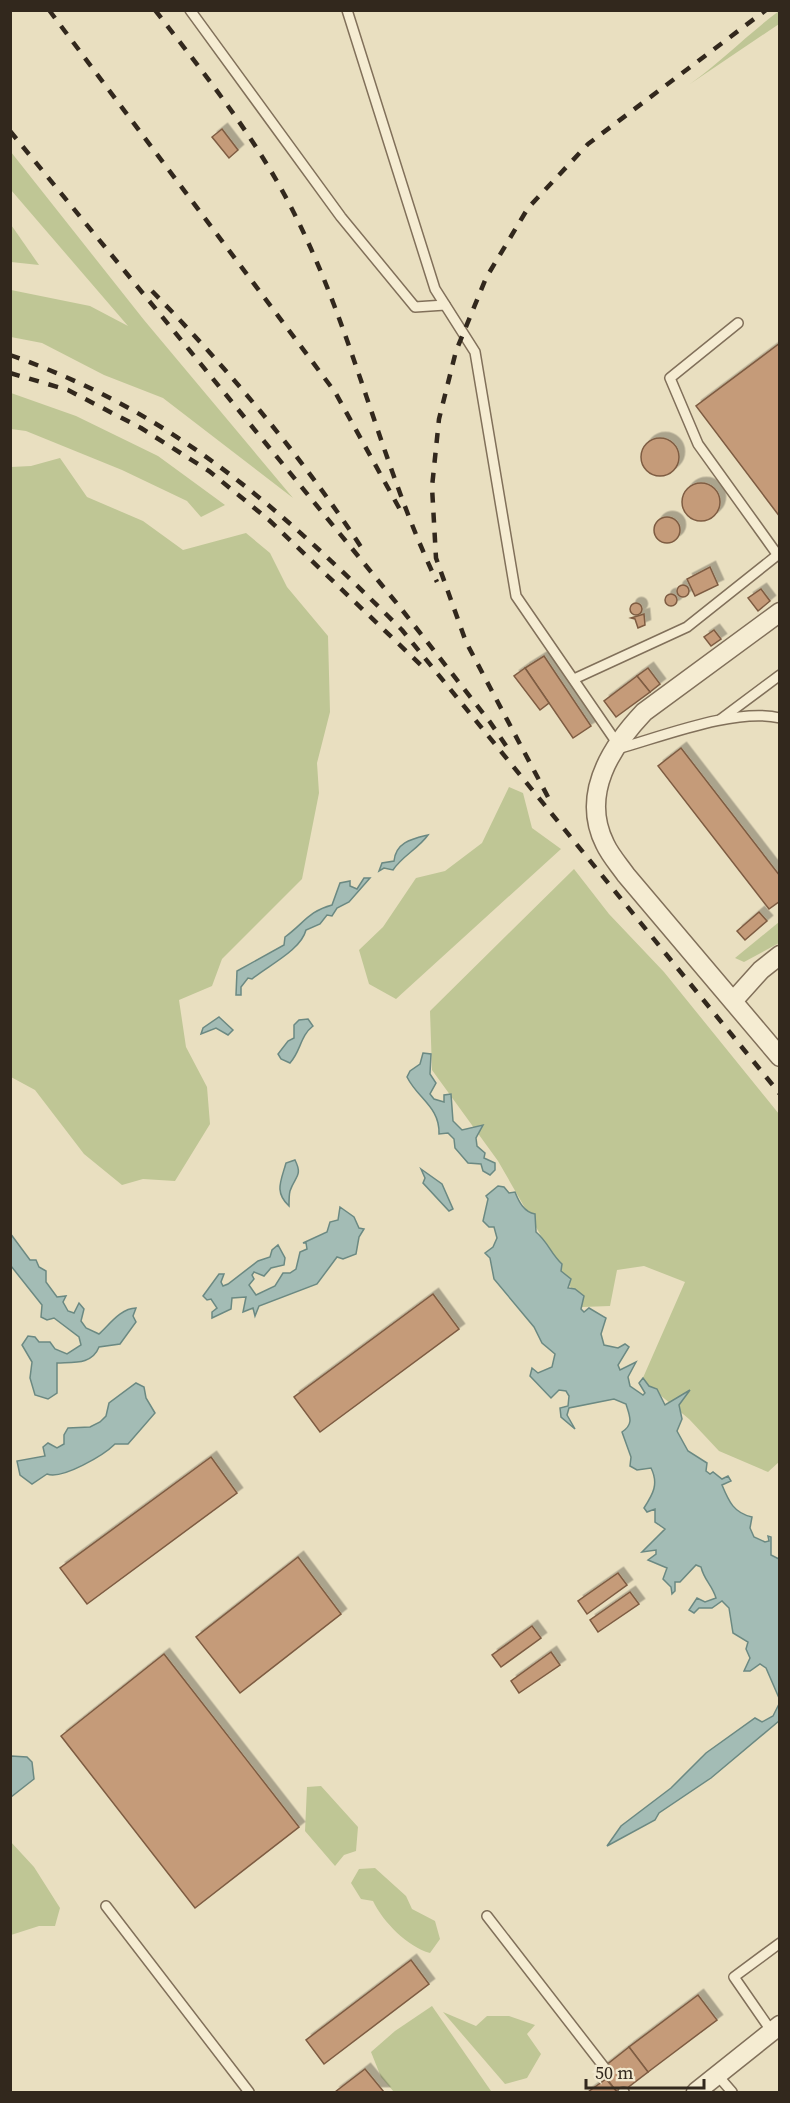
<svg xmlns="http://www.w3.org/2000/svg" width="790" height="2103" font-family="'Source Serif 4',serif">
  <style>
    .green { fill: #bfc695 }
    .water { fill: #a3bcb5; stroke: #6b8982; stroke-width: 1.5 }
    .building { fill: #c59b79; stroke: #7e5c42; stroke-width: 1.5; filter: url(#shadow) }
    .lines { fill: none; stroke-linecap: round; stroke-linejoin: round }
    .service-casing { stroke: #81705a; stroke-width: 12 }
    .minor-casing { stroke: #81705a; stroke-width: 21 }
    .service { stroke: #f5ecd2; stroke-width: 9 }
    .minor { stroke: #f5ecd2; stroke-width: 18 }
    .rail { stroke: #32281d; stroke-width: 4.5; stroke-dasharray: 10 10; stroke-linecap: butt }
  </style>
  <defs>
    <filter id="shadow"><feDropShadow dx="5.5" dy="-5.5" stdDeviation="0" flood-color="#0004"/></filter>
  </defs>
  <rect width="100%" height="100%" fill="#e9dfc0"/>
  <g class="green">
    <path d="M779,11V24L690,84C722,61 748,34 779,11Z"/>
    <polygon points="11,152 144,320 293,498 163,398 104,375 42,343 11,337 11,290 90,306 128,326 11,190"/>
    <polygon points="11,225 14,229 39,265 11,262"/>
    <polygon points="11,393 76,416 158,456 225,505 201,517 187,501 122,470 26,431 11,429"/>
    <polygon points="60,458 87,497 143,521 183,550 246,533 270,553 287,587 328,636 330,712 317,763 319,793 302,879 222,959 212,986 179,1000 186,1047 207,1087 210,1124 175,1181 143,1179 122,1185 84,1154 35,1090 11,1077 11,467 31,466"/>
    <polygon points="509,787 523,793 532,828 561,849 396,999 369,984 359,950 383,927 416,878 445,871 482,843"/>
    <polygon points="574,869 609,914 664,972 779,1114 780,1461 768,1472 719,1451 689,1419 642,1380 685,1282 644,1266 617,1270 610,1306 582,1307 498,1161 432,1070 430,1011"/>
    <polygon points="779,922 779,943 744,962 735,958"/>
    <polygon points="321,1786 358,1827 356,1851 344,1855 335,1866 305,1831 307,1787"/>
    <polygon points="10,1841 34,1867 60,1908 55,1926 39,1926 11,1935"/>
    <path d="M375,1868L406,1896L412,1909L435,1921L440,1939L430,1953C408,1947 383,1922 373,1901L361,1899L351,1883L359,1869Z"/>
    <polygon points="432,2006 491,2091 491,2092 394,2092 381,2077 371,2052 395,2031"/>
    <polygon points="443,2012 476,2026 487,2016 509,2016 535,2025 527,2034 541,2054 527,2078 505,2084"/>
  </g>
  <g class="water">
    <path d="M428,835C418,849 402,856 393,870L384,868L379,871L382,863L394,861C396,842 412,839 428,835Z"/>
    <path d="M364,878H370L349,902L337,908L332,916L327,915L320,924L306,930C301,950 269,965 252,979L248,978L241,987V995H236L237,971L284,945L285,937C304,923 309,911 332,905L340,883L350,881V886L357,889Z"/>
    <polygon points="219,1017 233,1030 228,1035 216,1028 201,1034 203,1028"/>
    <path d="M308,1019L313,1026C300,1036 301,1051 290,1063L281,1059L278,1054L288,1041L294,1038V1025L299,1020Z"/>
    <path d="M423,1053L431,1054L430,1074L436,1083L430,1094L434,1099L444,1102V1095L451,1094L453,1121L462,1130L483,1125L476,1138L477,1146L485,1153L484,1158L495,1163V1170L490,1175L483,1171L481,1164L468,1163L455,1148L454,1139L448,1133L439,1134C440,1107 418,1099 407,1077L410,1071L420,1064Z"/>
    <path d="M295,1160C303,1176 295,1176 290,1191C289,1195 289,1202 289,1206C274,1192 281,1181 286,1163Z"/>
    <polygon points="421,1169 442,1184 453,1209 449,1211 423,1183 425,1178"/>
    <path d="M498,1186L504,1187L509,1193L515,1192C519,1202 524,1212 535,1214L536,1232C548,1242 551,1254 562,1264L561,1271L571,1279L568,1288L575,1289L584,1296L581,1309L584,1312L589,1308L606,1318L601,1334L604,1345L618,1348L625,1344L629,1347L618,1365L620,1370L636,1362L628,1377L630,1386L643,1395L645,1393L639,1383L643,1378L649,1386L657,1389L665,1405L690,1390L679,1405L682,1419L677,1431L688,1451L707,1463L706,1471L710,1474L713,1472L722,1479L728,1476L731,1481L722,1485C729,1502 734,1513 752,1517L750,1528L754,1537L765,1542L769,1541L768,1536L771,1537V1555L779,1559V1698L766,1668L760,1664L750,1671H744L750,1658L746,1649L748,1642L733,1633L729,1608L722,1601L712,1608H699L694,1613L689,1610L697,1598L705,1602L716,1598C712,1585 704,1580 701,1567L696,1565L680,1582H675V1591L672,1594L671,1587L663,1579L667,1568L648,1560L656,1554V1550L642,1552L665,1529L655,1522V1509L647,1512L644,1508C653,1494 659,1484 651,1468L637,1470L630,1466L631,1457L622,1432C634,1424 630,1417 626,1404L614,1399L569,1408L567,1415L575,1429L561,1417L560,1408L568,1406L569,1396L566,1391L559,1390L551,1398L530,1376L532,1368L538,1373L552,1367L555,1354L542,1343L534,1327L494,1279L490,1258L485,1253L493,1247L497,1238L494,1227H489L483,1221L488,1199L486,1196Z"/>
    <polygon points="340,1207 354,1217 359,1228 364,1229 359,1237 356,1254 343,1259 337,1257 317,1284 259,1306 255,1316 253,1308 243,1312 246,1297 232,1298 231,1309 212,1318 212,1312 217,1308 211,1299 207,1300 203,1296 219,1274 224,1274 221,1282 223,1286 228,1284 258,1261 270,1257 272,1250 278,1245 285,1258 284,1265 271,1268 264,1276 254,1272 252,1275 254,1279 249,1285 256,1295 275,1286 283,1273 290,1273 296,1269 300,1252 307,1249 306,1243 303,1243 327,1232 330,1222 338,1220"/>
    <path d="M10,1233L30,1260H36L39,1267L46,1271V1282L57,1297L66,1296L63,1302L68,1311L74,1313L79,1303L84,1309L81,1321L86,1328L99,1334C109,1325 121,1308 136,1308L133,1316L136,1322L120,1344L99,1347C92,1365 73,1362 57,1363V1393L48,1399L35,1395L30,1378L32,1362L22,1345L28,1336L35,1337L39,1342H50L55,1349L67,1354L81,1345L79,1337L54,1318L47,1320L41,1317L42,1305L11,1266Z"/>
    <path d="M136,1383L144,1387L146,1398L155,1413L128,1444H115C104,1455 62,1480 47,1474L32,1484L20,1475L17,1461L45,1456L43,1447L48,1443L57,1448L64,1444V1435L68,1428L90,1427L100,1422L106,1416L109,1403Z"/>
    <polygon points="779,1704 779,1721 711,1778 659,1813 655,1820 607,1846 621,1826 671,1788 706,1753 755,1718 762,1722 773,1716"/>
    <polygon points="11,1756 27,1757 32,1762 34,1779 11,1797"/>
  </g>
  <g class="building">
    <polygon points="222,129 238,150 229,158 212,137"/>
    <polygon points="780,343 780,517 696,406"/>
    <circle cx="660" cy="457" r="19"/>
    <circle cx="701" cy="502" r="19"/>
    <circle cx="667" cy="530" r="13"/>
    <polygon points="710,567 718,585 695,596 687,579"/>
    <circle cx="683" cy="591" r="6"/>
    <polygon points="761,589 770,601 758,611 748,598"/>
    <circle cx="671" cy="600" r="6"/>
    <circle cx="636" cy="609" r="6"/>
    <polygon points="644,614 645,625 638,628 635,619 631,618"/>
    <polygon points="714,630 721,639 711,646 704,637"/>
    <polygon points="544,656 591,726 573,738 525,668"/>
    <polygon points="525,668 549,703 540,710 514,676"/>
    <polygon points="648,668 660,684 650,692 637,676"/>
    <polygon points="637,676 650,692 616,717 604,701"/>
    <polygon points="681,748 780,876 780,901 769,909 658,766"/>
    <polygon points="759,912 767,921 745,940 737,931"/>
    <polygon points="433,1294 459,1329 320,1432 294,1397"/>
    <polygon points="211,1457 237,1493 87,1604 60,1568"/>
    <polygon points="298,1557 341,1614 240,1693 196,1637"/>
    <polygon points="618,1573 627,1585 587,1614 578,1601"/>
    <polygon points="630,1592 639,1604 598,1632 590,1620"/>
    <polygon points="532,1626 541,1638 501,1667 492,1655"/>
    <polygon points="551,1652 560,1665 519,1693 511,1681"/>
    <polygon points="164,1654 299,1827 195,1908 61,1736"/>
    <polygon points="411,1960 429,1984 324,2064 306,2040"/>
    <polygon points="698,1995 717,2020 648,2072 629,2047"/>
    <polygon points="629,2047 648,2072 622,2092 617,2092 600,2070"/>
    <polygon points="365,2069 384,2092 335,2092"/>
    <polygon points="606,2079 617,2092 588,2092"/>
  </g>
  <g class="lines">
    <g class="service-casing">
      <g id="service">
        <polyline points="190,10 341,217 415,307 445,305"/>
        <polyline points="347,10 435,289 475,352 516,596 617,743"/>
        <polyline points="738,323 670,378 698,444 777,554"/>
        <polyline points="574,679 687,627 780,553"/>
        <polyline points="721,719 780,675"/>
        <path d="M617,749C661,737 736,707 780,718"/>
        <polyline points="106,1906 249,2092"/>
        <polyline points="487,1916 604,2067"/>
        <polyline points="772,2032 734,1977 780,1943"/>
        <polyline points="719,2077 732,2092"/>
        <polyline points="623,2092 624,2092"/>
      </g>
    </g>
    <g class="minor-casing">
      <g id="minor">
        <path d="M780,612L644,712C611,747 580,794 605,844C610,855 619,865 626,875L780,1057"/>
        <polyline points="734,1000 761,970 780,955"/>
        <polyline points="696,2092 780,2025"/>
      </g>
    </g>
    <use href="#service" class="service"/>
    <use href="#minor" class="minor"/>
    <g class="rail">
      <polyline points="49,10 335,392 403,515"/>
      <path d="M155,10C206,76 257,139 294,213C353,329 381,465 437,582"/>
      <polyline points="10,131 399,606 490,722 509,750"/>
      <path d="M152,291C230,371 304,459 365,553"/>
      <path d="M10,355C175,413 281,509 402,630L780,1094"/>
      <polyline points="10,373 68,390 141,428 209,471 269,520 425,669"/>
      <polyline points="548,797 466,642 436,558 432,487 439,419 456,351 486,278 528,208 588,144 766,10"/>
    </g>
  </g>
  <rect width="790" height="2103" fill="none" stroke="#32281d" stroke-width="24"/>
  <path d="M586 2079v9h118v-9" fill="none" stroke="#32281d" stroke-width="3"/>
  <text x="595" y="2079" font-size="18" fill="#32281d" stroke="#f2e9cf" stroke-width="4.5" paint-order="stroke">50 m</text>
</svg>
